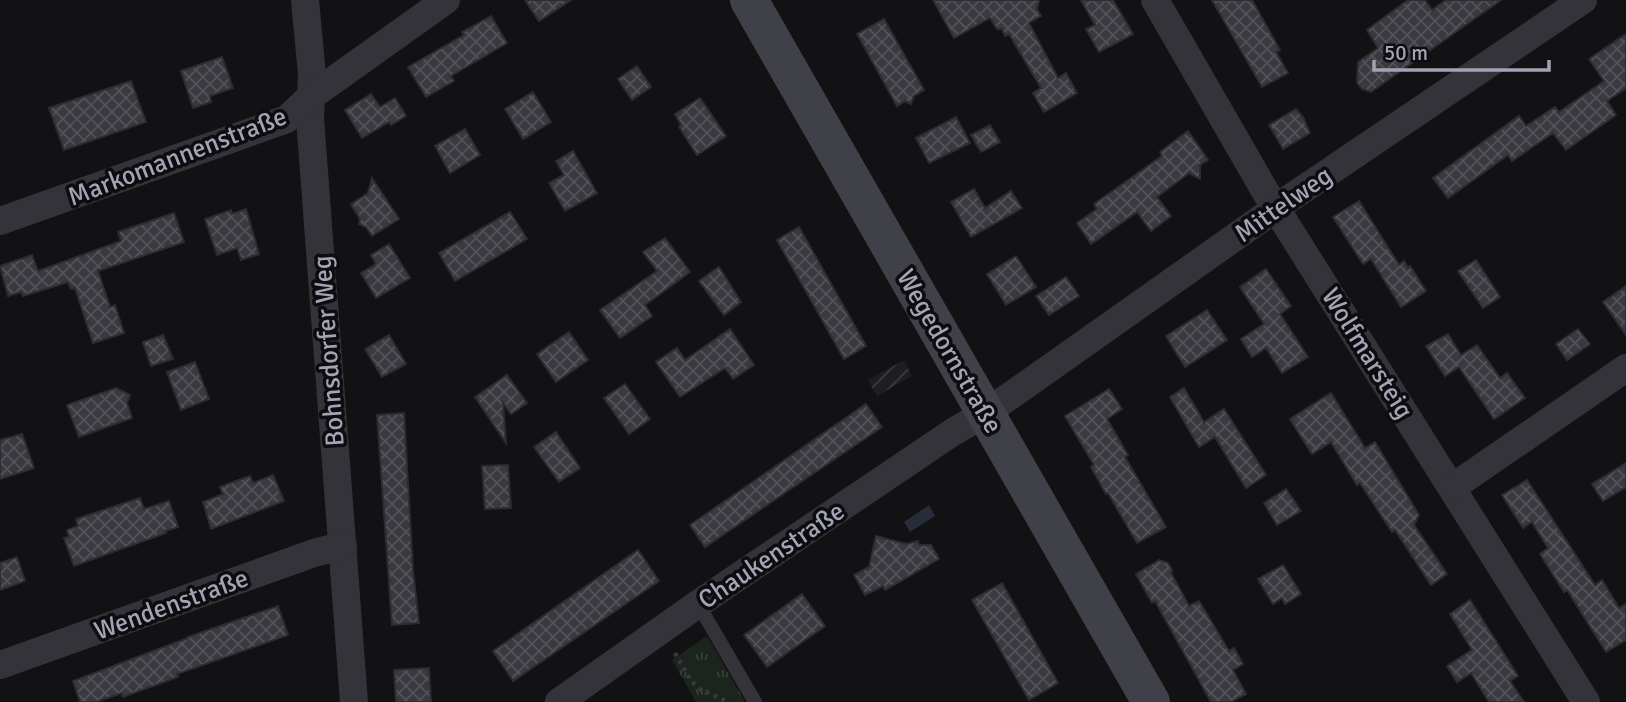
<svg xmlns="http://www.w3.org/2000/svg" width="1626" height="702" font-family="Signika,sans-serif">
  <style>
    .industrial { fill: url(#industrial-furrows) }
    .grass { fill: url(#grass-tufts) }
    .water { fill: #272d38 }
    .building { fill: url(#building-cross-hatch); stroke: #2d2c30; stroke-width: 2 }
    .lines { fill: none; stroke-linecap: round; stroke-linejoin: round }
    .path { stroke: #383940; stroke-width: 4.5; stroke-dasharray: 3.5 5; stroke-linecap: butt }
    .lane { stroke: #333339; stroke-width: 14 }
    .street { stroke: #333339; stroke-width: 28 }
    .secondary { stroke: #404049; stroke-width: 38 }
    .labels { text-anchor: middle; stroke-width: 7; stroke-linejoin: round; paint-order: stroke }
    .street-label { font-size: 26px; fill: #a2a3b5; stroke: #0d0d0f }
  </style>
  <defs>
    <pattern id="industrial-furrows" width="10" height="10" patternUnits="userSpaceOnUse" patternTransform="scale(1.75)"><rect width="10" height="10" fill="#1e1e21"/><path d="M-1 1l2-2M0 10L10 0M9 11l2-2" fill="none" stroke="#3c3c3f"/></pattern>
    <pattern id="grass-tufts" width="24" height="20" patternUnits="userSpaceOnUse" patternTransform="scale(1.75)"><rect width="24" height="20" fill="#1c241e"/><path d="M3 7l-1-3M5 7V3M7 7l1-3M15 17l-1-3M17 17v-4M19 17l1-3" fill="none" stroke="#3a413c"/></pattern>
    <pattern id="building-cross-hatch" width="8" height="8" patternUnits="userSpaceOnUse" patternTransform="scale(1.75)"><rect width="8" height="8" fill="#39393f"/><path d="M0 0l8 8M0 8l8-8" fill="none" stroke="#525258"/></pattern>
  </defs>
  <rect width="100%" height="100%" fill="#121214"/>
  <polygon class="industrial" points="904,360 912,376 877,396 868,380"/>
  <polygon class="grass" points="707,636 745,702 696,702 672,660"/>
  <polygon class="water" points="929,505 935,516 910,532 904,522"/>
  <g class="building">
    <polygon points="525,0 571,0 539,21"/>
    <polygon points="933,0 1039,0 1037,9 1041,16 1029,23 1058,78 1066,73 1077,93 1044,112 1033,93 1041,88 1009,34 1005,36 1002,29 997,29 990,18 954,38"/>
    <polygon points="1081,0 1113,0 1133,34 1099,52 1086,29 1095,25"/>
    <polygon points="1212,0 1252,0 1280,50 1276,52 1288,73 1262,87"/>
    <polygon points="1408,0 1425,0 1432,10 1446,0 1501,0 1371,92 1362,89 1357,83 1358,62 1378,48 1367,30"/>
    <polygon points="491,16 507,43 451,76 454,81 426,97 408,67 464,35 462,32"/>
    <polygon points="884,19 924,90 914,96 911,104 905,101 897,106 857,34"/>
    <polygon points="1626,34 1626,88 1607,101 1616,115 1566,150 1553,133 1512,161 1508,155 1448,198 1433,178 1519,116 1526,126 1555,107 1559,112 1604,81 1589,59"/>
    <polygon points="222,57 233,88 210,96 211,102 193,108 181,71"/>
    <polygon points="637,66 651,87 632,100 618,79"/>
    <polygon points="131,81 146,122 64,150 49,108"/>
    <polygon points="533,92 551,122 523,139 505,109"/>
    <polygon points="371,94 380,107 395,98 406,116 391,125 389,122 362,138 345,110"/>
    <polygon points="700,98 726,136 697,155 679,127 681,125 675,114"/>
    <polygon points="1296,109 1303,117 1310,133 1283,149 1269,125"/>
    <polygon points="956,117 970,143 929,163 916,138"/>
    <polygon points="990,125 1000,142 981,152 971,135"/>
    <polygon points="465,129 480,155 450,173 435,146"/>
    <polygon points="1188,131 1208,160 1200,165 1200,179 1189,173 1157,197 1171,216 1151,231 1137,212 1091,244 1077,223 1097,209 1094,204 1162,156 1160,152"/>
    <polygon points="573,151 597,193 565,211 549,183 564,175 556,161"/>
    <polygon points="372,178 399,219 372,236 366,227 359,224 360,219 351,204 368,193"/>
    <polygon points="974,189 985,208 1011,191 1022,208 971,237 951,202"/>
    <polygon points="1359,201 1399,265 1404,261 1408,268 1410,266 1426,291 1401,307 1371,259 1363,264 1333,217"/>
    <polygon points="246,209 259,254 241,260 237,248 217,255 205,219 231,210 232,214"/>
    <polygon points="510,212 527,239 455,281 439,253"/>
    <polygon points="174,213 184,242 98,271 110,307 115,305 124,333 93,343 75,288 71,289 68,282 23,296 21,292 8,296 0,266 32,255 38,271 121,241 118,232"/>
    <polygon points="799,227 866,346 844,359 777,240"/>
    <polygon points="665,238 690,272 645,305 652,316 620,338 600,310 657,271 643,252"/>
    <polygon points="389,244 410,278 376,298 361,273 376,264 371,255"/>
    <polygon points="1016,256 1036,287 1006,305 987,274"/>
    <polygon points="1476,260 1500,297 1483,308 1458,271"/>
    <polygon points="719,267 741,302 724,315 699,281"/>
    <polygon points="1266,269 1291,306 1280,314 1308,357 1282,373 1266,348 1252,357 1241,339 1264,324 1240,287"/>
    <polygon points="1066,277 1079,296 1049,315 1036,296"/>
    <polygon points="1626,286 1626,335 1603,302"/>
    <polygon points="1207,310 1227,340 1185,367 1166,336"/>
    <polygon points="730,329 754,365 733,379 725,368 680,397 656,362 677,348 685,360"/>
    <polygon points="1578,329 1590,344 1567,360 1556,344"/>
    <polygon points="569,332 588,360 556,382 537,354"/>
    <polygon points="1448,334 1461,355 1477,345 1500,378 1507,373 1525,398 1494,419 1459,367 1445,376 1426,346"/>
    <polygon points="163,335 173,359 151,366 143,342"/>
    <polygon points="389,335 406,364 382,377 365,349"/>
    <polygon points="195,362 209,399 181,410 167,372"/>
    <polygon points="507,375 527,403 511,414 503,403 506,443 475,397"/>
    <polygon points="625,384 650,419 629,434 604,398"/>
    <polygon points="116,388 130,395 127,403 132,418 79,437 67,405"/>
    <polygon points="1184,388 1204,422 1224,409 1266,475 1246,488 1215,437 1199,447 1170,397"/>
    <polygon points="1109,389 1122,409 1107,419 1128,455 1125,457 1166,527 1137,543 1108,493 1106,494 1091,467 1094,465 1065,416"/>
    <polygon points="1331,393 1365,448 1375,442 1419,515 1414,525 1447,574 1431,585 1395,530 1392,532 1360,483 1357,485 1331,442 1312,454 1290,419"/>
    <polygon points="866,404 882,427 705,547 690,525"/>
    <polygon points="404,413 413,570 419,623 392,625 377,415"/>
    <polygon points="556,432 580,468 559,482 534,447"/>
    <polygon points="22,434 34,468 0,479 0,440"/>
    <polygon points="1626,463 1626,487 1603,501 1592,484"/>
    <polygon points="508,465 511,508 485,509 482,466"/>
    <polygon points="273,475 284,501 211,529 203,502 223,494 220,487 236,481 250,476 253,483"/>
    <polygon points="1527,480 1595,585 1602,580 1619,608 1626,604 1626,640 1606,652 1567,590 1564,592 1540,554 1548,548 1532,522 1523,528 1502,495"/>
    <polygon points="1286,489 1301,511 1277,525 1264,503"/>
    <polygon points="140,498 144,509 169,501 178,527 165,531 166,533 74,566 64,538 69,537 67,530 78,526 76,519"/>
    <polygon points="876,536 906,544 918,541 919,545 931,545 939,559 885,590 883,586 865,595 854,575 869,567"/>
    <polygon points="638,550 659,581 513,681 493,651"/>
    <polygon points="17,557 25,581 0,590 0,563"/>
    <polygon points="1159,560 1168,563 1172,570 1171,573 1189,606 1199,601 1229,651 1234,648 1243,664 1233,670 1246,694 1231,702 1211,702 1155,601 1152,603 1136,574"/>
    <polygon points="1283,565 1301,594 1285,604 1282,598 1273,604 1258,579"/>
    <polygon points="1002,583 1058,683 1029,700 972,600"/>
    <polygon points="802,594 825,626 767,667 744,635"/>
    <polygon points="1470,600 1518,676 1510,681 1524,702 1489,702 1471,673 1457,682 1447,666 1472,650 1450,614"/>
    <polygon points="278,606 288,635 177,674 178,677 123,697 122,693 96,702 80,702 73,681 188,638 188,637"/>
    <polygon points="429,668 431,702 396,702 394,670"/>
  </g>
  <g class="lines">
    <polyline class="path" points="675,653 691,681 700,689 728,702"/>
    <polyline class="lane" points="698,604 755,702"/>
    <g class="street">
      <polyline points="305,0 312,75 310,118 354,702"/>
      <polyline points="1155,0 1265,191 1586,702"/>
      <polyline points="0,221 287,119 310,97 446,0"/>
      <polyline points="1453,487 1626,368"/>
      <polyline points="0,665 317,552 343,546"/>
      <polyline points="559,702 698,604 953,432 986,413 1289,199 1583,0"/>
    </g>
    <polyline class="secondary" points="749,0 1151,702"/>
  </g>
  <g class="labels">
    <g class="street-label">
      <text transform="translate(177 156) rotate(-21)" y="9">Markomannenstraße</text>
      <text transform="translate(1283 204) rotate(-35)" y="9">Mittelweg</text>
      <text transform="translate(328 351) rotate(-94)" y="9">Bohnsdorfer Weg</text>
      <text transform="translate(950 351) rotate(60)" y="9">Wegedornstraße</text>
      <text transform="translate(1368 353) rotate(58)" y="9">Wolfmarsteig</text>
      <text transform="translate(771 555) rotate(-34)" y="9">Chaukenstraße</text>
      <text transform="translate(171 604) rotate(-20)" y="9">Wendenstraße</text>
    </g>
  </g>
  <path d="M1374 60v10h175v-10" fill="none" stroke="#a2a3b5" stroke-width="3.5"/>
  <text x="1384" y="60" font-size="21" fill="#a2a3b5" stroke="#0d0d0f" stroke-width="5" paint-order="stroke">50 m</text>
</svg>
